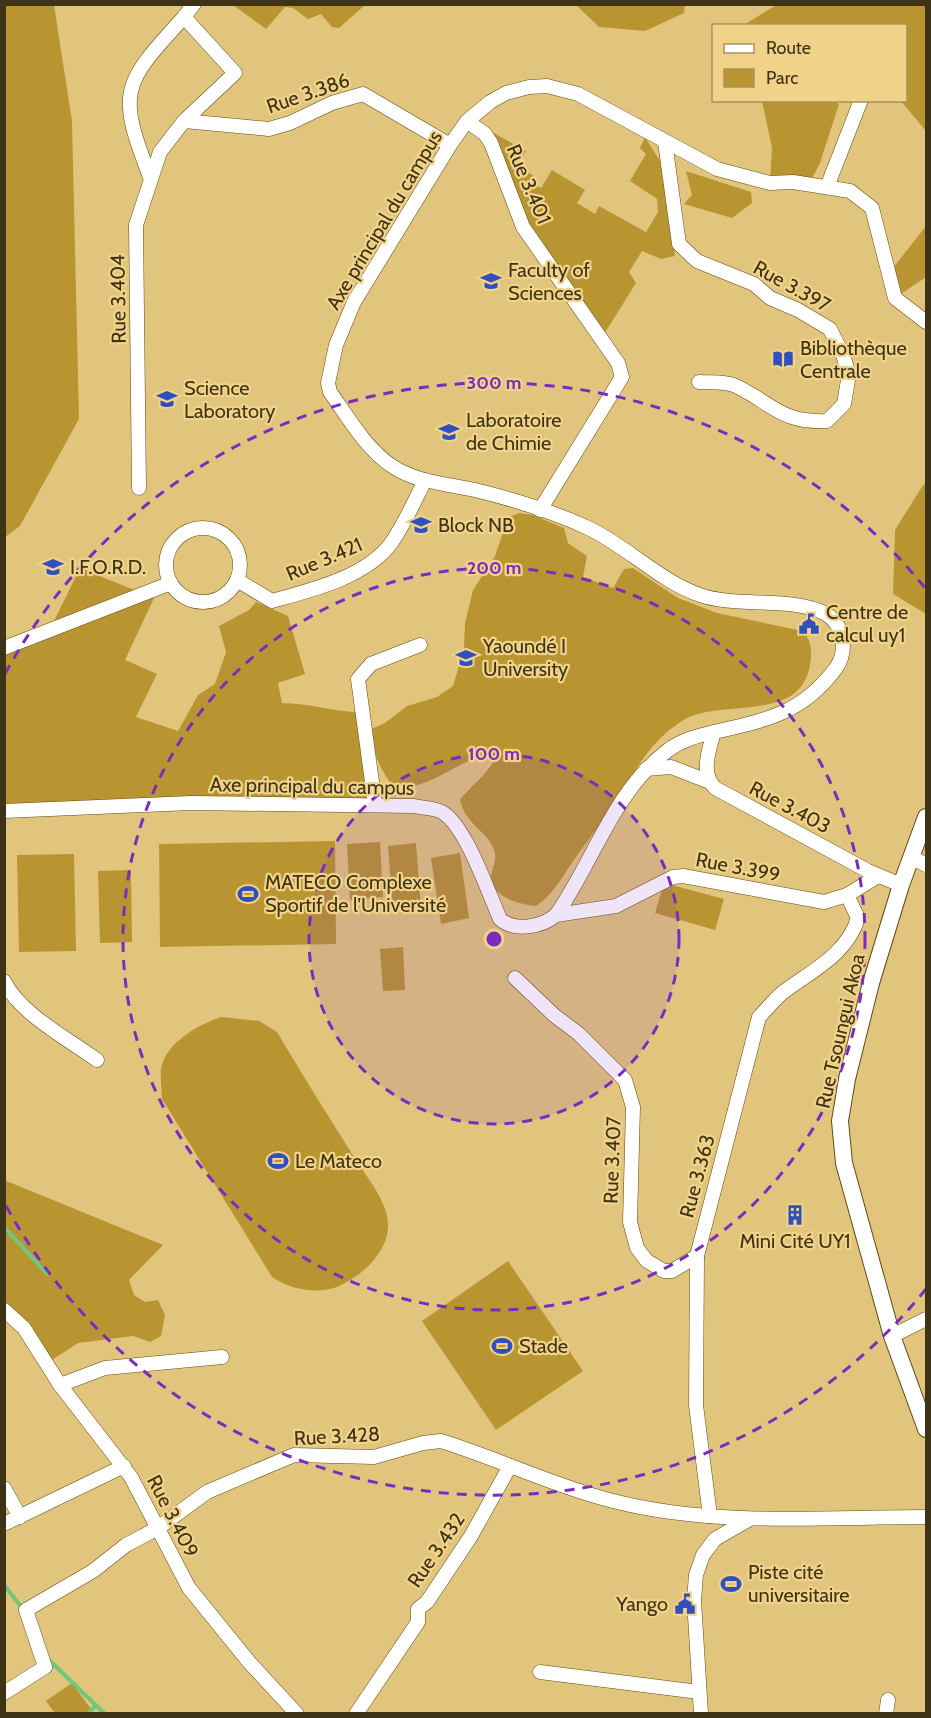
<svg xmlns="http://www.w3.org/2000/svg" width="931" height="1718" font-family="Cabin,sans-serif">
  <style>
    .green { fill: #b99532 }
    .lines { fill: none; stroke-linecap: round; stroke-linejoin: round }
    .stream { stroke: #6ec87d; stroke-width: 4 }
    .minor-casing { stroke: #604b11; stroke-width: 15 }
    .major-casing { stroke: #604b11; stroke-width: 18 }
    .minor { stroke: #fff; stroke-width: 14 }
    .major { stroke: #fff; stroke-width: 16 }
    .ring { fill: none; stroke: #7b2cbf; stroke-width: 3; stroke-dasharray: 10 8 }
    .labels { text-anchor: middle; stroke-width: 4.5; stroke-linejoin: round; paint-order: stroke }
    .street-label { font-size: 20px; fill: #3f3315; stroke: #f0d289 }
    .poi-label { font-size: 20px; fill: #3f3315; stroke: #f0d289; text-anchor: start }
    .centre { fill: #7b2cbf; stroke: #f0d289; stroke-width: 3 }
    .ring-label { font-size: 18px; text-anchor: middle; font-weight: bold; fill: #7b2cbf; stroke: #f0d289; stroke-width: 4.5; stroke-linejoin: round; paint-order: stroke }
  </style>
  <rect width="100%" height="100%" fill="#e2c57d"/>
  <g class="green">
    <polygon points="5,4 54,5 72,121 79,419 20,526 5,537"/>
    <polygon points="685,4 684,13 645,31 599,27 576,5"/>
    <polygon points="233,5 365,5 339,28 332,27 321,14 308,19 293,8 285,7 266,29"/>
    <polygon points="776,5 926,5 926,131 901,101 906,100 906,26 744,25"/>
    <polygon points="830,100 839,104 820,163 809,184 770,183 772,148 762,101"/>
    <polygon points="492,132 526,151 517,166 533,175 530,182 541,188 552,170 585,190 577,203 595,214 599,206 646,232 658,212 657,199 630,181 646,154 640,148 645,137 660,161 675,256 661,259 642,251 629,272 636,283 601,339 523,227 491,143"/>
    <polygon points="686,171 751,192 752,203 732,218 684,204 692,195"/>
    <polygon points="926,226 926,277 895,298 889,273"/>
    <polygon points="926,484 926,614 893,594 895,530 923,485"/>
    <path d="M519,513L533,515L564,528L568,543L587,556L583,577L613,588L624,569L633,568L678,598L717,613L803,631C812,642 812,652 810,665C800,725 719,697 682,721C648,742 632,777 611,809C600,825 587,841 576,857C563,875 555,893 536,906C520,904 493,898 491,878C491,869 498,860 494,850C488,831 466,826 460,800C470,786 487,775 494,760L489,754C455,761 430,791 394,787C379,770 373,751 371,729L385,723L407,706L437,697L453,686L464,649L465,623L473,590L495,556L508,518Z"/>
    <path d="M80,568L154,598L125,660L157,674L136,717L178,731L198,695L215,684L226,652L219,626L249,610L256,602L288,616L305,674L278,683L282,703C311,703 336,713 364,712L375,804L5,811V648L49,631Z"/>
    <polygon points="335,841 336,944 160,947 159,844"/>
    <polygon points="380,842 383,897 350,900 347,844"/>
    <polygon points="416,843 421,909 393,911 388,846"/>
    <polygon points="460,853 469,918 441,924 431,858"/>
    <polygon points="74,854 76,951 19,952 17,855"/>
    <polygon points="131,870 132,942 100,943 98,871"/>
    <polygon points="664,883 724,899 715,930 655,913"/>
    <polygon points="403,947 405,990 383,991 380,949"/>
    <path d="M221,1017L259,1021L277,1032C302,1074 328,1116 354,1157C364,1173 379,1191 385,1209C397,1241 371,1269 345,1283C323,1296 293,1291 272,1277L162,1099C162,1090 160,1078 161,1069C165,1043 198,1025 221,1017Z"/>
    <polygon points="4,1180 163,1245 129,1280 134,1295 145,1302 158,1300 165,1315 161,1336 150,1342 133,1336 78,1343 52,1360 5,1311"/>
    <polygon points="508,1261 583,1371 496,1430 422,1321"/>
    <polygon points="72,1683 94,1713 52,1713 54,1712 46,1701"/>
  </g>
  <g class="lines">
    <g class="stream">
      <polyline points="4,1227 47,1274"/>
      <polyline points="4,1585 23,1609"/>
      <polyline points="49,1660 105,1714"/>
      <polyline points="71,1714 72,1714"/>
      <polyline points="88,1714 95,1706"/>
    </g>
    <g class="minor-casing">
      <g id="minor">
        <polyline points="194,4 184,17 235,73 184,121 269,129 290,123 332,103 363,94 450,145"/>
        <polyline points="467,121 485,134 491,143 523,227 618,363 622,377 540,510"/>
        <path d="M665,142L679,244L697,261L754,284L770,298L798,310L830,329L843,355L849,374L844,404L827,421C781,423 773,404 736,386C726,381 710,383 699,382"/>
        <path d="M150,177C116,90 123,84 184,17"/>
        <polyline points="827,187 861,100"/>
        <polyline points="139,488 136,225 160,152 184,121"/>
        <circle cx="203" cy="565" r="37"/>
        <path d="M237,580L272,601C312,590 367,577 392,542C405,523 415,500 425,480"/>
        <polyline points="4,648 171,583"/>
        <path d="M714,732C709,750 700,773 715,788L868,871L901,885"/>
        <polyline points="646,769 671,767 710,782"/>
        <polyline points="375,804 358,679 371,664 420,645"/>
        <path d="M4,811L191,803L414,806C422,808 435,808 442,812C466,826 488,892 500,919C515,932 542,927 556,915C593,862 614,791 667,751C681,740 697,736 714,732C766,720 802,714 836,668C848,651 844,625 826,614C794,596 736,608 700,595C659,581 626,545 586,527C551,511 512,499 475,490C448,484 415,482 392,466C366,449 348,417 330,392L328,383L336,345L354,302L450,145L467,121L490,102L506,93L529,87L547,86L578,94L717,169L770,183L793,182L850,191L872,208L895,298L926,322"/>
        <polyline points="911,857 926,865"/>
        <polyline points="556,915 616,906 673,877 683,876 824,902 847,895 878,876"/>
        <polyline points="515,978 555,1016 579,1034 625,1080 633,1107 630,1222 637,1248 647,1261 664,1271 672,1271 697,1256"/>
        <path d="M4,981C19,1013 68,1039 97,1060"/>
        <polyline points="4,1310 24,1328 60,1385 131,1477 189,1588 249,1662 297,1714"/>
        <polyline points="892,1336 926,1319"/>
        <polyline points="60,1385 105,1368 222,1357"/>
        <polyline points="4,1488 20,1517"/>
        <path d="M710,1516L696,1405L697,1256L759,1017C766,1010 774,1000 782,993C811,971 847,955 858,918L847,895"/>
        <polyline points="4,1524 124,1466"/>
        <polyline points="540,1672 699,1692"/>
        <path d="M4,1693L45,1667L26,1610L93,1571L126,1545L158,1528L207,1492L294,1455L374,1457L423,1443L441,1441C499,1459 554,1486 613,1501C715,1527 823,1517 926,1517"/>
        <polyline points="356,1714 418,1622 418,1609 427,1602 471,1536 510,1466"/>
        <polyline points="701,1714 694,1600 696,1575 703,1555 715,1539 750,1519"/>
        <polyline points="886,1714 888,1700"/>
      </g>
    </g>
    <g class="major-casing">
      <polyline id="major" points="926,817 901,885 871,983 847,1079 840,1121 844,1163 892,1336 926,1429"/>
    </g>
    <use href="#minor" class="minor"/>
    <use href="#major" class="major"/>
  </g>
  <circle cx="494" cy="939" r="185" fill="#7b2cbf" fill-opacity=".12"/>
  <g class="ring">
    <circle cx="494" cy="939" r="185"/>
    <circle cx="494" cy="939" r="371"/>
    <path d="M926 1289A556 556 0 0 1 5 1204M5 674A556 556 0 0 1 926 589"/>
  </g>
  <defs>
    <g id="university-bare" transform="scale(1.62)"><path d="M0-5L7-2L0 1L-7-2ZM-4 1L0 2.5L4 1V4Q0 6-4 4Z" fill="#314fbf" stroke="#f0d289" stroke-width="2.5" paint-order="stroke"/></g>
    <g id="library-bare" transform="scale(1.62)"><path d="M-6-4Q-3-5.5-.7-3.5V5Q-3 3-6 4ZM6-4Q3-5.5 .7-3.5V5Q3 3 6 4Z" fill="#314fbf" stroke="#f0d289" stroke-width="2.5" paint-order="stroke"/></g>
    <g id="civic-bare" transform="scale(1.62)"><path d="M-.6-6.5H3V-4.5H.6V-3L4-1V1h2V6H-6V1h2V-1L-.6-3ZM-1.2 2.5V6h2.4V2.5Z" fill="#314fbf" stroke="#f0d289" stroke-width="2.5" paint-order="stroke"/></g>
    <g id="stadium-bare" transform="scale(1.62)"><path d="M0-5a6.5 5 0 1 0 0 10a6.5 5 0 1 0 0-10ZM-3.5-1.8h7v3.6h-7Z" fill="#314fbf" stroke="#f0d289" stroke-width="2.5" paint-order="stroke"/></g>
    <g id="building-bare" transform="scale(1.62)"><path d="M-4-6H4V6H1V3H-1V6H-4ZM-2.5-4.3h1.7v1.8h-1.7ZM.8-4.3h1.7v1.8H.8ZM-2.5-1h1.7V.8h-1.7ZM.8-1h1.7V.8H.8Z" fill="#314fbf" stroke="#f0d289" stroke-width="2.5" paint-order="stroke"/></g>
  </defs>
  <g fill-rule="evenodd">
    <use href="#university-bare" x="491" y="281"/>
    <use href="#library-bare" x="783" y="359"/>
    <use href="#university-bare" x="167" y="399"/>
    <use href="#university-bare" x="449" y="432"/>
    <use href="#university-bare" x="421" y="525"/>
    <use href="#university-bare" x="53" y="567"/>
    <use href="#civic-bare" x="809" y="624"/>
    <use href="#university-bare" x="466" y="658"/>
    <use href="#stadium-bare" x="248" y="894"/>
    <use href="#stadium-bare" x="278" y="1161"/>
    <use href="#building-bare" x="795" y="1215"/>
    <use href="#stadium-bare" x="502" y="1346"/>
    <use href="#stadium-bare" x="731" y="1584"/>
    <use href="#civic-bare" x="685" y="1604"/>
  </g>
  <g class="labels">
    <g class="street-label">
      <text transform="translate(308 93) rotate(-19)" y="7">Rue 3.386</text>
      <text transform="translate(529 184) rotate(67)" y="7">Rue 3.401</text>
      <text transform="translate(384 220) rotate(-59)" y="7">Axe principal du campus</text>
      <text transform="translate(792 286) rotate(29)" y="7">Rue 3.397</text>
      <text transform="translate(118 299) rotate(-91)" y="7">Rue 3.404</text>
      <text transform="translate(324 559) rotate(-23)" y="7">Rue 3.421</text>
      <text transform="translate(312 786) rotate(1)" y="7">Axe principal du campus</text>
      <text transform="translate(790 807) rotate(28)" y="7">Rue 3.403</text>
      <text transform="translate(738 867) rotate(11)" y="7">Rue 3.399</text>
      <text transform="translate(840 1031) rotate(-77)" y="7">Rue Tsoungui Akoa</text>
      <text transform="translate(612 1160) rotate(-88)" y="7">Rue 3.407</text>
      <text transform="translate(697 1176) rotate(-75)" y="7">Rue 3.363</text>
      <text transform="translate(337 1436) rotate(-3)" y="7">Rue 3.428</text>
      <text transform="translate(173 1516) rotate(63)" y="7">Rue 3.409</text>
      <text transform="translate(436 1550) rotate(-56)" y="7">Rue 3.432</text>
    </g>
    <g class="poi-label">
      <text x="508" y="277">Faculty of<tspan x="508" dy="23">Sciences</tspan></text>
      <text x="800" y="355">Bibliothèque<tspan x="800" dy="23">Centrale</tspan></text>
      <text x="184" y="395">Science<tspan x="184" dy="23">Laboratory</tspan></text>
      <text x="466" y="427">Laboratoire<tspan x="466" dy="23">de Chimie</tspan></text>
      <text x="438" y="532">Block NB</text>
      <text x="70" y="574">I.F.O.R.D.</text>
      <text x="826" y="619">Centre de<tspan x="826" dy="23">calcul uy1</tspan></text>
      <text x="483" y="653">Yaoundé I<tspan x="483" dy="23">University</tspan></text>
      <text x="265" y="889">MATECO Complexe<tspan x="265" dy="23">Sportif de l'Université</tspan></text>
      <text x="295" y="1168">Le Mateco</text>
      <text x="795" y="1248" text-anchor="middle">Mini Cité UY1</text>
      <text x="519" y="1353">Stade</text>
      <text x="748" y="1579">Piste cité<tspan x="748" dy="23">universitaire</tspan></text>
      <text x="668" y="1611" text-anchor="end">Yango</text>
    </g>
  </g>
  <circle cx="494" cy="939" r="9" class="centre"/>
  <g class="ring-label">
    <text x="494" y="389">300 m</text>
    <text x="494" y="574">200 m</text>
    <text x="494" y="760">100 m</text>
  </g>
  <rect width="931" height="1718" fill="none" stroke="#3f3315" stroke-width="12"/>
  <rect x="712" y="24" width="195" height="78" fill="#f0d289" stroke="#a9925b" stroke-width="1.5"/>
  <rect x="724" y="44" width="30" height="9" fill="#ffffff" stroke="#a9925b" stroke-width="1.5"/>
  <text x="766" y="54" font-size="18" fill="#3f3315">Route</text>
  <rect x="724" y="69" width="30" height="18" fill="#b99532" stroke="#a9925b" stroke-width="1.5"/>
  <text x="766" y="84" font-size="18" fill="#3f3315">Parc</text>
</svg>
